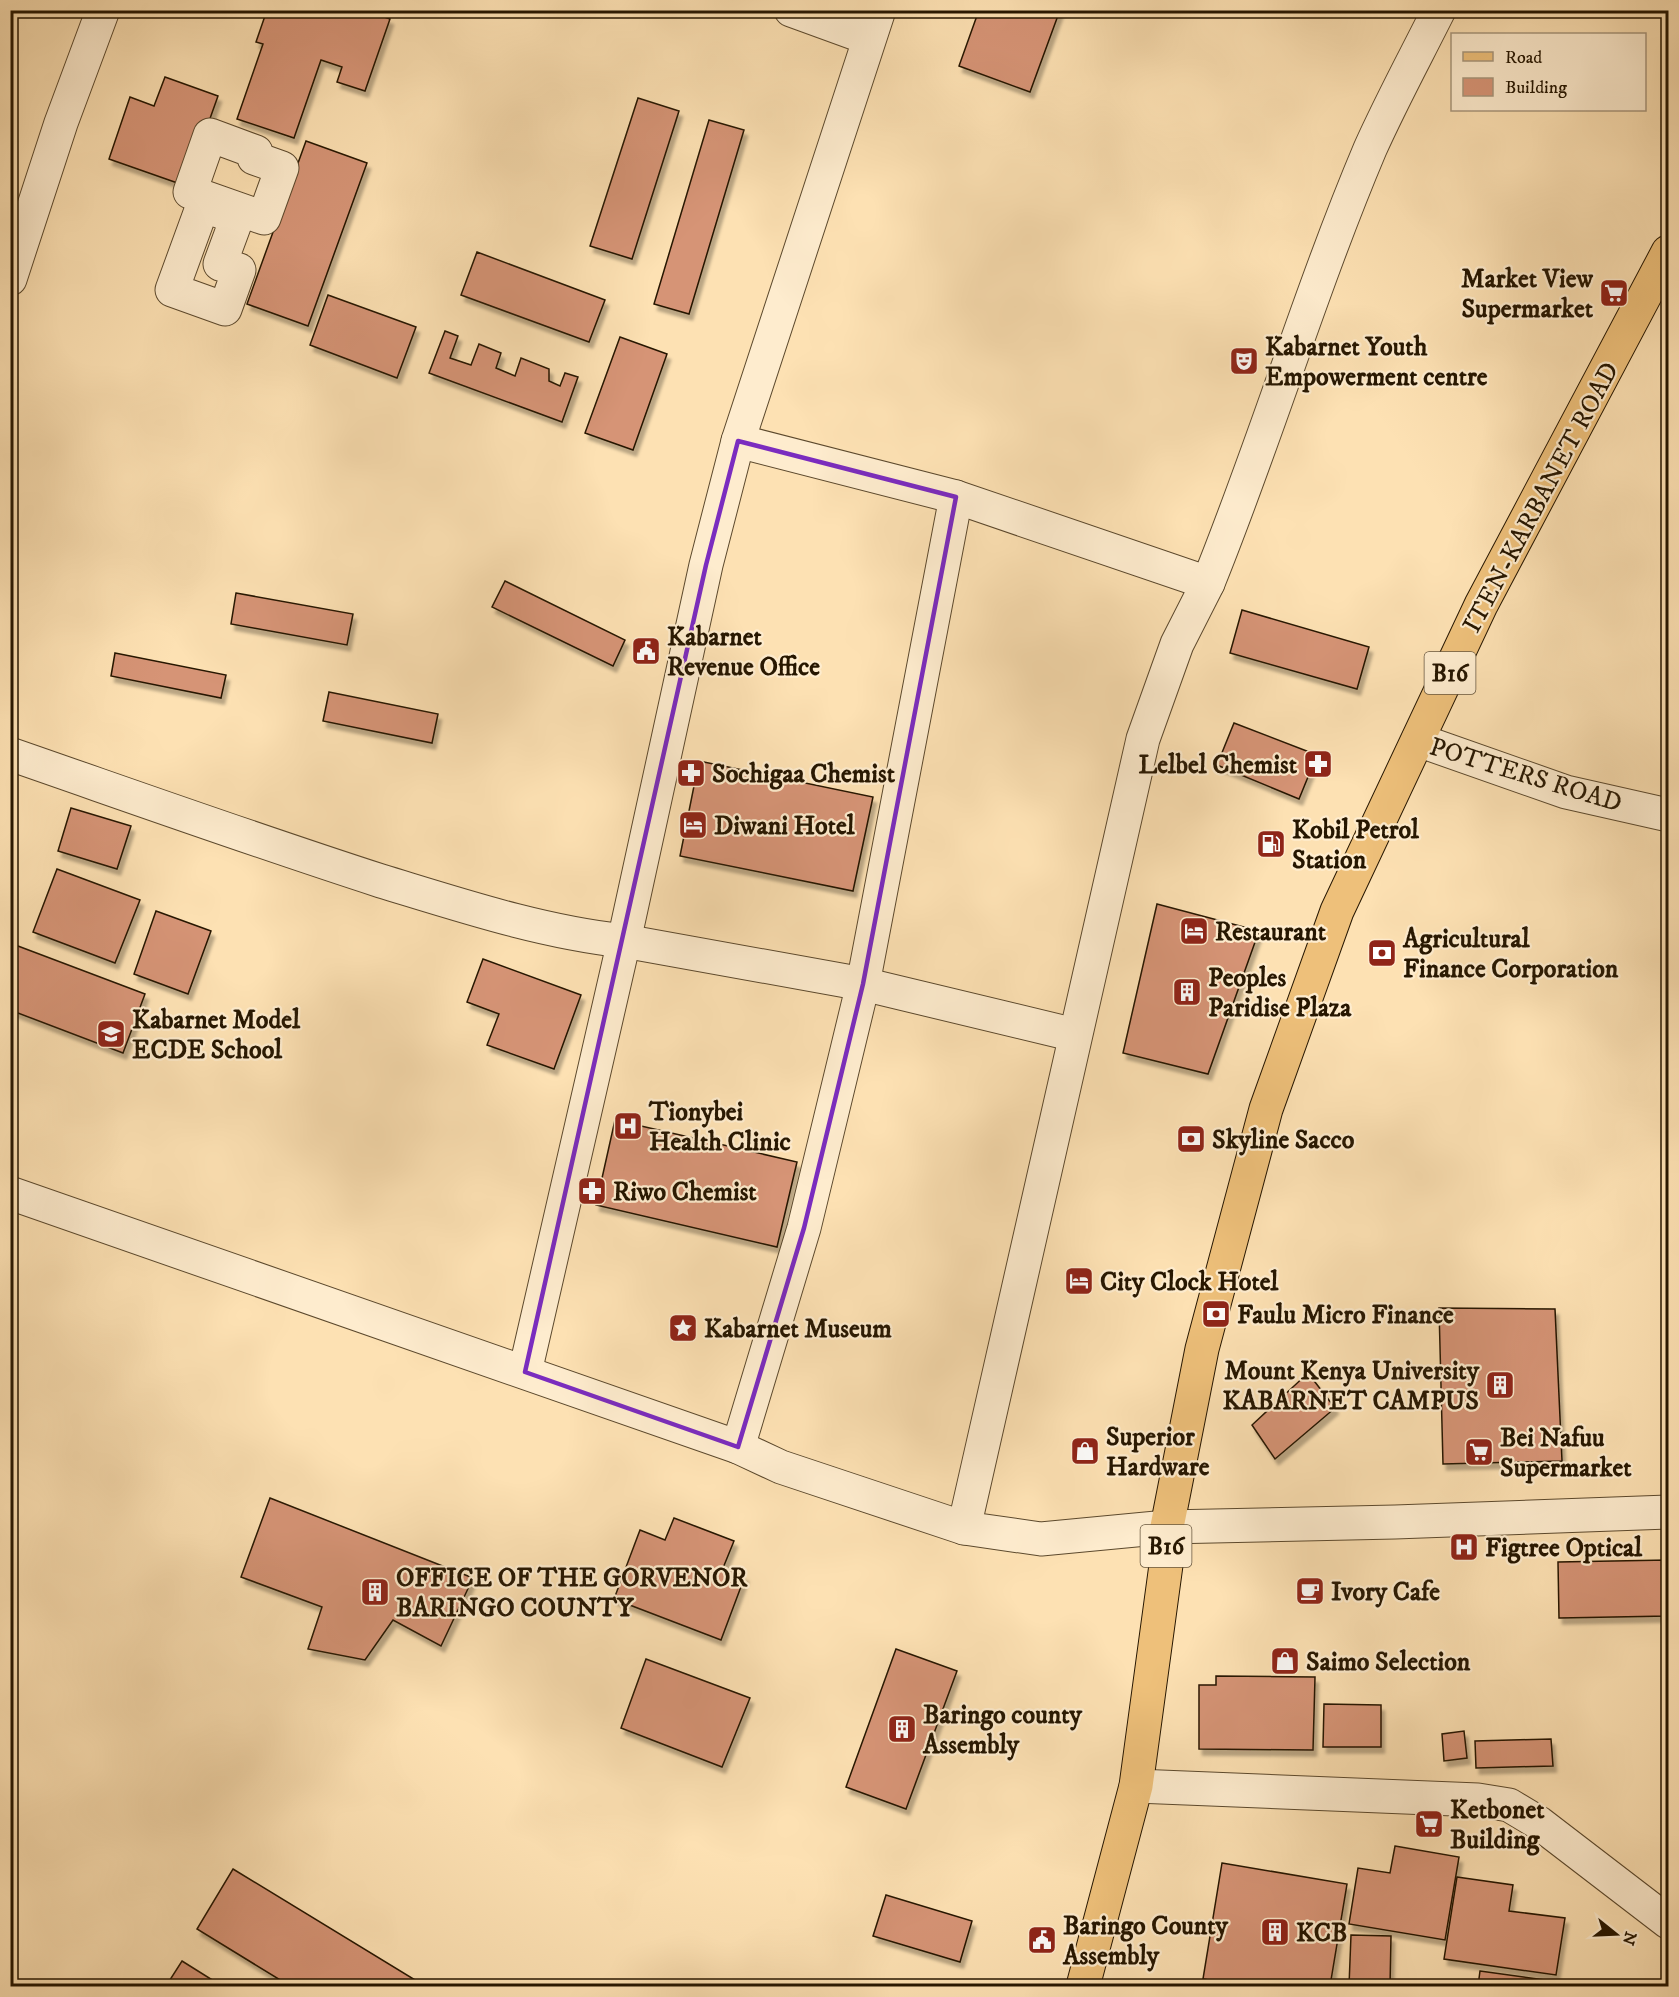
<svg xmlns="http://www.w3.org/2000/svg" width="1679" height="1997" font-family="'IM FELL DW Pica',serif">
  <style>
    .building { fill: #d69476; stroke: #261600; stroke-width: 1.5; filter: url(#shadow) }
    .lines { fill: none; stroke-linecap: round; stroke-linejoin: round }
    .minor-casing { stroke: #5c492d; stroke-width: 35 }
    .major-casing { stroke: #261600; stroke-width: 35 }
    .minor { stroke: #feecce; stroke-width: 33 }
    .major { stroke: #eec07a; stroke-width: 33 }
    .marked { fill: none; stroke: #7b2cbf; stroke-width: 4.5; stroke-linejoin: round }
    .labels { text-anchor: middle; stroke-width: 4.5; stroke-linejoin: round; paint-order: stroke }
    .shield { fill: #feecce; stroke: #67563e; stroke-width: 1.5 }
    .shield-label { font-size: 24px; font-weight: bold; fill: #261600 }
    .poi-label { font-size: 26px; font-weight: bold; fill: #261600; stroke: #feecce; text-anchor: start }
    .street-label { font-size: 26px; fill: #261600; stroke: #feecce }
  </style>
  <defs>
    <filter id="shadow"><feDropShadow dx="3.5" dy="6" stdDeviation="1.5" flood-color="#0004"/></filter>
  </defs>
  <rect width="100%" height="100%" fill="#fde1b3"/>
  <filter id="stains"><feTurbulence type="fractalNoise" baseFrequency=".00333" numOctaves="4"/><feColorMatrix values="0 0 0 0 .2 0 0 0 0 .09 0 0 0 0 .02 0 0 0 .5 -.17"/></filter>
  <radialGradient id="worn" r=".72"><stop offset=".6" stop-color="#630" stop-opacity="0"/><stop offset="1" stop-color="#630" stop-opacity=".3"/></radialGradient>
  <g class="building">
    <polygon points="267,10 365,10 390,19 365,91 337,82 342,67 321,60 294,138 237,119 263,44 256,42"/>
    <polygon points="979,10 1060,10 1030,92 959,66"/>
    <polygon points="165,77 218,96 186,186 109,159 130,97 154,106"/>
    <polygon points="638,98 679,111 632,259 590,246"/>
    <polygon points="709,120 744,130 689,314 654,304"/>
    <polygon points="306,141 367,163 308,326 247,304"/>
    <polygon points="477,252 605,300 589,342 461,295"/>
    <polygon points="328,295 416,327 397,378 310,345"/>
    <polygon points="445,331 458,336 450,358 471,365 479,344 501,353 496,368 515,376 521,358 549,369 549,381 560,386 565,373 578,377 562,422 429,373"/>
    <polygon points="620,337 667,354 633,450 585,433"/>
    <polygon points="505,581 625,640 613,666 492,607"/>
    <polygon points="236,593 353,614 347,645 231,624"/>
    <polygon points="1242,610 1369,647 1357,689 1230,653"/>
    <polygon points="115,653 226,675 221,698 111,676"/>
    <polygon points="329,692 438,714 432,743 323,721"/>
    <polygon points="1234,723 1317,755 1299,799 1217,765"/>
    <polygon points="699,761 873,797 853,891 680,856"/>
    <polygon points="71,808 131,826 117,869 58,851"/>
    <polygon points="57,869 140,900 115,963 33,932"/>
    <polygon points="1157,904 1259,931 1208,1074 1123,1053"/>
    <polygon points="156,911 211,931 188,994 134,974"/>
    <polygon points="10,943 145,994 123,1053 10,1010"/>
    <polygon points="483,959 581,995 554,1069 487,1045 499,1014 467,1002"/>
    <polygon points="615,1120 797,1162 777,1247 596,1205"/>
    <polygon points="1439,1308 1555,1309 1562,1461 1443,1464"/>
    <polygon points="1308,1373 1335,1408 1275,1459 1252,1425"/>
    <polygon points="270,1498 473,1578 441,1646 393,1620 365,1660 308,1649 322,1607 241,1577"/>
    <polygon points="674,1518 734,1541 723,1568 745,1576 721,1640 614,1599 640,1530 665,1540"/>
    <polygon points="1668,1560 1668,1616 1559,1618 1558,1562"/>
    <polygon points="896,1649 957,1671 906,1809 846,1787"/>
    <polygon points="646,1659 750,1698 722,1767 621,1728"/>
    <polygon points="1216,1676 1315,1677 1313,1750 1199,1749 1199,1685 1216,1685"/>
    <polygon points="1324,1704 1381,1705 1381,1747 1323,1747"/>
    <polygon points="1464,1731 1467,1758 1444,1761 1442,1734"/>
    <polygon points="1551,1739 1553,1766 1476,1768 1475,1741"/>
    <polygon points="1395,1846 1459,1857 1445,1940 1349,1924 1358,1868 1390,1873"/>
    <polygon points="1222,1863 1347,1884 1330,1986 1248,1986 1203,1979"/>
    <polygon points="233,1869 425,1986 290,1986 197,1929"/>
    <polygon points="1457,1877 1513,1885 1509,1911 1565,1918 1556,1975 1444,1959"/>
    <polygon points="886,1895 972,1921 960,1962 873,1936"/>
    <polygon points="1351,1935 1391,1936 1390,1986 1349,1986"/>
    <polygon points="182,1961 222,1986 166,1986"/>
    <polygon points="1480,1971 1559,1982 1558,1986 1478,1986"/>
  </g>
  <g class="lines">
    <g class="minor-casing">
      <g id="minor">
        <polyline points="791,10 868,38"/>
        <polygon points="210,135 256,152 254,158 282,168 264,218 190,192"/>
        <polygon points="203,205 237,218 220,264 239,270 225,309 172,290"/>
        <polyline points="10,279 61,123 103,10"/>
        <polyline points="738,441 956,497 1208,583 1177,644 1143,739 964,1528"/>
        <path d="M1208,583C1266,440 1310,291 1370,149C1391,102 1416,56 1439,10"/>
        <polyline points="1418,740 1566,792 1668,815"/>
        <path d="M10,754C134,797 257,841 381,881C460,905 541,932 624,941L863,984L1075,1035"/>
        <polyline points="10,1193 738,1447 781,1467 964,1528 1041,1539 1167,1527 1395,1522 1668,1512"/>
        <polyline points="525,1372 624,941 706,565 738,441 879,10"/>
        <polyline points="738,1447 804,1228 863,984 956,497"/>
        <polyline points="1136,1786 1478,1800 1509,1805 1539,1823 1668,1922"/>
      </g>
    </g>
    <g class="major-casing">
      <polyline id="major" points="1083,1986 1136,1786 1166,1565 1167,1527 1202,1349 1266,1109 1337,911 1481,605 1668,252"/>
    </g>
    <use href="#minor" class="minor"/>
    <use href="#major" class="major"/>
  </g>
  <path class="marked" d="M738,441L956,497L863,984L804,1228L738,1447L525,1372L706,565Z"/>
  <defs>
    <g id="supermarket-square" transform="scale(1.5)"><rect x="-9" y="-9" width="18" height="18" rx="4" fill="#8f2418" stroke="#feecce"/><path d="M-6-5.5h2.5l.6 2H6L4.5 2H-2.5L-4.4-4H-6ZM-1.5 3.2a1.3 1.3 0 1 0 .1 0ZM3 3.2a1.3 1.3 0 1 0 .1 0Z" fill="#fff"/></g>
    <g id="theatre-square" transform="scale(1.5)"><rect x="-9" y="-9" width="18" height="18" rx="4" fill="#8f2418" stroke="#feecce"/><path d="M-5-5.5Q0-4 5-5.5V0Q5 5 0 6Q-5 5-5 0ZM-3.3-2.5H-1v1.5H-3.3ZM1-2.5H3.3v1.5H1ZM-2.8 1Q0 5.5 2.8 1Z" fill="#fff"/></g>
    <g id="civic-square" transform="scale(1.5)"><rect x="-9" y="-9" width="18" height="18" rx="4" fill="#8f2418" stroke="#feecce"/><path d="M-.6-6.5H3V-4.5H.6V-3L4-1V1h2V6H-6V1h2V-1L-.6-3ZM-1.2 2.5V6h2.4V2.5Z" fill="#fff"/></g>
    <g id="pharmacy-square" transform="scale(1.5)"><rect x="-9" y="-9" width="18" height="18" rx="4" fill="#8f2418" stroke="#feecce"/><path d="M-2-6h4v4h4v4h-4v4h-4v-4h-4v-4h4Z" fill="#fff"/></g>
    <g id="hotel-square" transform="scale(1.5)"><rect x="-9" y="-9" width="18" height="18" rx="4" fill="#8f2418" stroke="#feecce"/><path d="M-6-4.5h1.5V1H6V5H4.5V3h-9V5H-6ZM-4 0a1.8 1.8 0 1 1 3.6 0ZM.5 0V-2.5h3Q6-2.5 6 0Z" fill="#fff"/></g>
    <g id="fuel-square" transform="scale(1.5)"><rect x="-9" y="-9" width="18" height="18" rx="4" fill="#8f2418" stroke="#feecce"/><path d="M-5.5-6h7V0h2V4h1.3V-2.5L3-4.5l.8-.8L6-3V5H2.5V1h-1V6h-7ZM-4.2-4.7v3.2H.2V-4.7Z" fill="#fff"/></g>
    <g id="bank-square" transform="scale(1.5)"><rect x="-9" y="-9" width="18" height="18" rx="4" fill="#8f2418" stroke="#feecce"/><path d="M-6-4H6V4H-6ZM0-2.3a2.3 2.3 0 1 0 0 4.6a2.3 2.3 0 1 0 0-4.6Z" fill="#fff"/></g>
    <g id="building-square" transform="scale(1.5)"><rect x="-9" y="-9" width="18" height="18" rx="4" fill="#8f2418" stroke="#feecce"/><path d="M-4-6H4V6H1V3H-1V6H-4ZM-2.5-4.3h1.7v1.8h-1.7ZM.8-4.3h1.7v1.8H.8ZM-2.5-1h1.7V.8h-1.7ZM.8-1h1.7V.8H.8Z" fill="#fff"/></g>
    <g id="school-square" transform="scale(1.5)"><rect x="-9" y="-9" width="18" height="18" rx="4" fill="#8f2418" stroke="#feecce"/><path d="M0-5L7-2L0 1L-7-2ZM-4 1L0 2.5L4 1V4Q0 6-4 4Z" fill="#fff"/></g>
    <g id="hospital-square" transform="scale(1.5)"><rect x="-9" y="-9" width="18" height="18" rx="4" fill="#8f2418" stroke="#feecce"/><path d="M-5-5h3v3.5h4V-5h3V5h-3V1.5h-4V5h-3Z" fill="#fff"/></g>
    <g id="sight-square" transform="scale(1.5)"><rect x="-9" y="-9" width="18" height="18" rx="4" fill="#8f2418" stroke="#feecce"/><path d="M0-6L1.8-2.2L6-1.7L2.9 1.2L3.7 5.4L0 3.3L-3.7 5.4L-2.9 1.2L-6-1.7L-1.8-2.2Z" fill="#fff"/></g>
    <g id="shop-square" transform="scale(1.5)"><rect x="-9" y="-9" width="18" height="18" rx="4" fill="#8f2418" stroke="#feecce"/><path d="M-5-2.5h2.3a2.7 3.5 0 0 1 5.4 0H5L5.5 6h-11ZM-1.5-2.5h3a1.5 2.3 0 0 0-3 0Z" fill="#fff"/></g>
    <g id="cafe-square" transform="scale(1.5)"><rect x="-9" y="-9" width="18" height="18" rx="4" fill="#8f2418" stroke="#feecce"/><path d="M-5.5-4.5H6V0H3Q3 3.5 0 3.5H-2.5Q-5.5 3.5-5.5 0ZM3-3.2v2h1.7v-2ZM-6 4.5H4V6H-6Z" fill="#fff"/></g>
  </defs>
  <g fill-rule="evenodd">
    <use href="#supermarket-square" x="1614" y="293"/>
    <use href="#theatre-square" x="1244" y="361"/>
    <use href="#civic-square" x="646" y="651"/>
    <use href="#pharmacy-square" x="1318" y="764"/>
    <use href="#pharmacy-square" x="691" y="773"/>
    <use href="#hotel-square" x="693" y="825"/>
    <use href="#fuel-square" x="1271" y="844"/>
    <use href="#hotel-square" x="1194" y="931"/>
    <use href="#bank-square" x="1382" y="953"/>
    <use href="#building-square" x="1187" y="992"/>
    <use href="#school-square" x="111" y="1034"/>
    <use href="#hospital-square" x="628" y="1126"/>
    <use href="#bank-square" x="1191" y="1139"/>
    <use href="#pharmacy-square" x="592" y="1191"/>
    <use href="#hotel-square" x="1079" y="1281"/>
    <use href="#bank-square" x="1216" y="1314"/>
    <use href="#sight-square" x="683" y="1328"/>
    <use href="#building-square" x="1500" y="1385"/>
    <use href="#shop-square" x="1085" y="1451"/>
    <use href="#supermarket-square" x="1479" y="1452"/>
    <use href="#hospital-square" x="1464" y="1547"/>
    <use href="#cafe-square" x="1310" y="1591"/>
    <use href="#building-square" x="375" y="1592"/>
    <use href="#shop-square" x="1285" y="1661"/>
    <use href="#building-square" x="902" y="1729"/>
    <use href="#supermarket-square" x="1429" y="1824"/>
    <use href="#building-square" x="1275" y="1932"/>
    <use href="#civic-square" x="1042" y="1940"/>
  </g>
  <g class="labels">
    <g class="shield">
      <rect x="1424.5" y="652" width="51" height="42" rx="4.5"/>
      <rect x="1140.5" y="1525" width="51" height="42" rx="4.5"/>
    </g>
    <g class="shield-label">
      <text x="1450" y="681">B16</text>
      <text x="1166" y="1554">B16</text>
    </g>
    <g class="poi-label">
      <text x="1593" y="287" text-anchor="end">Market View<tspan x="1593" dy="30">Supermarket</tspan></text>
      <text x="1265" y="355">Kabarnet Youth<tspan x="1265" dy="30">Empowerment centre</tspan></text>
      <text x="667" y="645">Kabarnet<tspan x="667" dy="30">Revenue Office</tspan></text>
      <text x="1297" y="773" text-anchor="end">Lelbel Chemist</text>
      <text x="712" y="782">Sochigaa Chemist</text>
      <text x="714" y="834">Diwani Hotel</text>
      <text x="1292" y="838">Kobil Petrol<tspan x="1292" dy="30">Station</tspan></text>
      <text x="1215" y="940">Restaurant</text>
      <text x="1403" y="947">Agricultural<tspan x="1403" dy="30">Finance Corporation</tspan></text>
      <text x="1208" y="986">Peoples<tspan x="1208" dy="30">Paridise Plaza</tspan></text>
      <text x="132" y="1028">Kabarnet Model<tspan x="132" dy="30">ECDE School</tspan></text>
      <text x="649" y="1120">Tionybei<tspan x="649" dy="30">Health Clinic</tspan></text>
      <text x="1212" y="1148">Skyline Sacco</text>
      <text x="613" y="1200">Riwo Chemist</text>
      <text x="1100" y="1290">City Clock Hotel</text>
      <text x="1237" y="1323">Faulu Micro Finance</text>
      <text x="704" y="1337">Kabarnet Museum</text>
      <text x="1479" y="1379" text-anchor="end">Mount Kenya University<tspan x="1479" dy="30">KABARNET CAMPUS</tspan></text>
      <text x="1106" y="1445">Superior<tspan x="1106" dy="30">Hardware</tspan></text>
      <text x="1500" y="1446">Bei Nafuu<tspan x="1500" dy="30">Supermarket</tspan></text>
      <text x="1485" y="1556">Figtree Optical</text>
      <text x="396" y="1586">OFFICE OF THE GORVENOR<tspan x="396" dy="30">BARINGO COUNTY</tspan></text>
      <text x="1331" y="1600">Ivory Cafe</text>
      <text x="1306" y="1670">Saimo Selection</text>
      <text x="923" y="1723">Baringo county<tspan x="923" dy="30">Assembly</tspan></text>
      <text x="1450" y="1818">Ketbonet<tspan x="1450" dy="30">Building</tspan></text>
      <text x="1063" y="1934">Baringo County<tspan x="1063" dy="30">Assembly</tspan></text>
      <text x="1296" y="1941">KCB</text>
    </g>
    <g class="street-label">
      <text transform="translate(1540 497) rotate(-62)" y="9">ITEN-KARBANET ROAD</text>
      <text transform="translate(1526 774) rotate(17)" y="9">POTTERS ROAD</text>
    </g>
  </g>
  <rect width="1679" height="1997" fill="none" stroke="#fde1b3" stroke-width="36"/>
  <rect x="12" y="12" width="1655" height="1973" fill="none" stroke="#261600" stroke-width="3"/>
  <rect x="18" y="18" width="1643" height="1961" fill="none" stroke="#261600" stroke-width="1.5"/>
  <rect x="1451" y="33" width="195" height="78" fill="#feecce" stroke="#a8967c" stroke-width="1.5"/>
  <rect x="1463" y="52" width="30" height="9" fill="#eec07a" stroke="#a8967c" stroke-width="1.5"/>
  <text x="1505" y="63" font-size="18" fill="#261600">Road</text>
  <rect x="1463" y="78" width="30" height="18" fill="#d69476" stroke="#a8967c" stroke-width="1.5"/>
  <text x="1505" y="93" font-size="18" fill="#261600">Building</text>
  <g transform="translate(1616 1934) rotate(108)" stroke="#feecce" stroke-width="4.5" paint-order="stroke">
  <path d="M0-4.5L10 22L0 15L-10 22Z" fill="#261600"/>
  <text y="-9" font-size="16" font-weight="bold" text-anchor="middle" fill="#261600">N</text>
  </g>
  <rect width="100%" height="100%" filter="url(#stains)"/>
  <rect width="100%" height="100%" fill="url(#worn)"/>
</svg>
